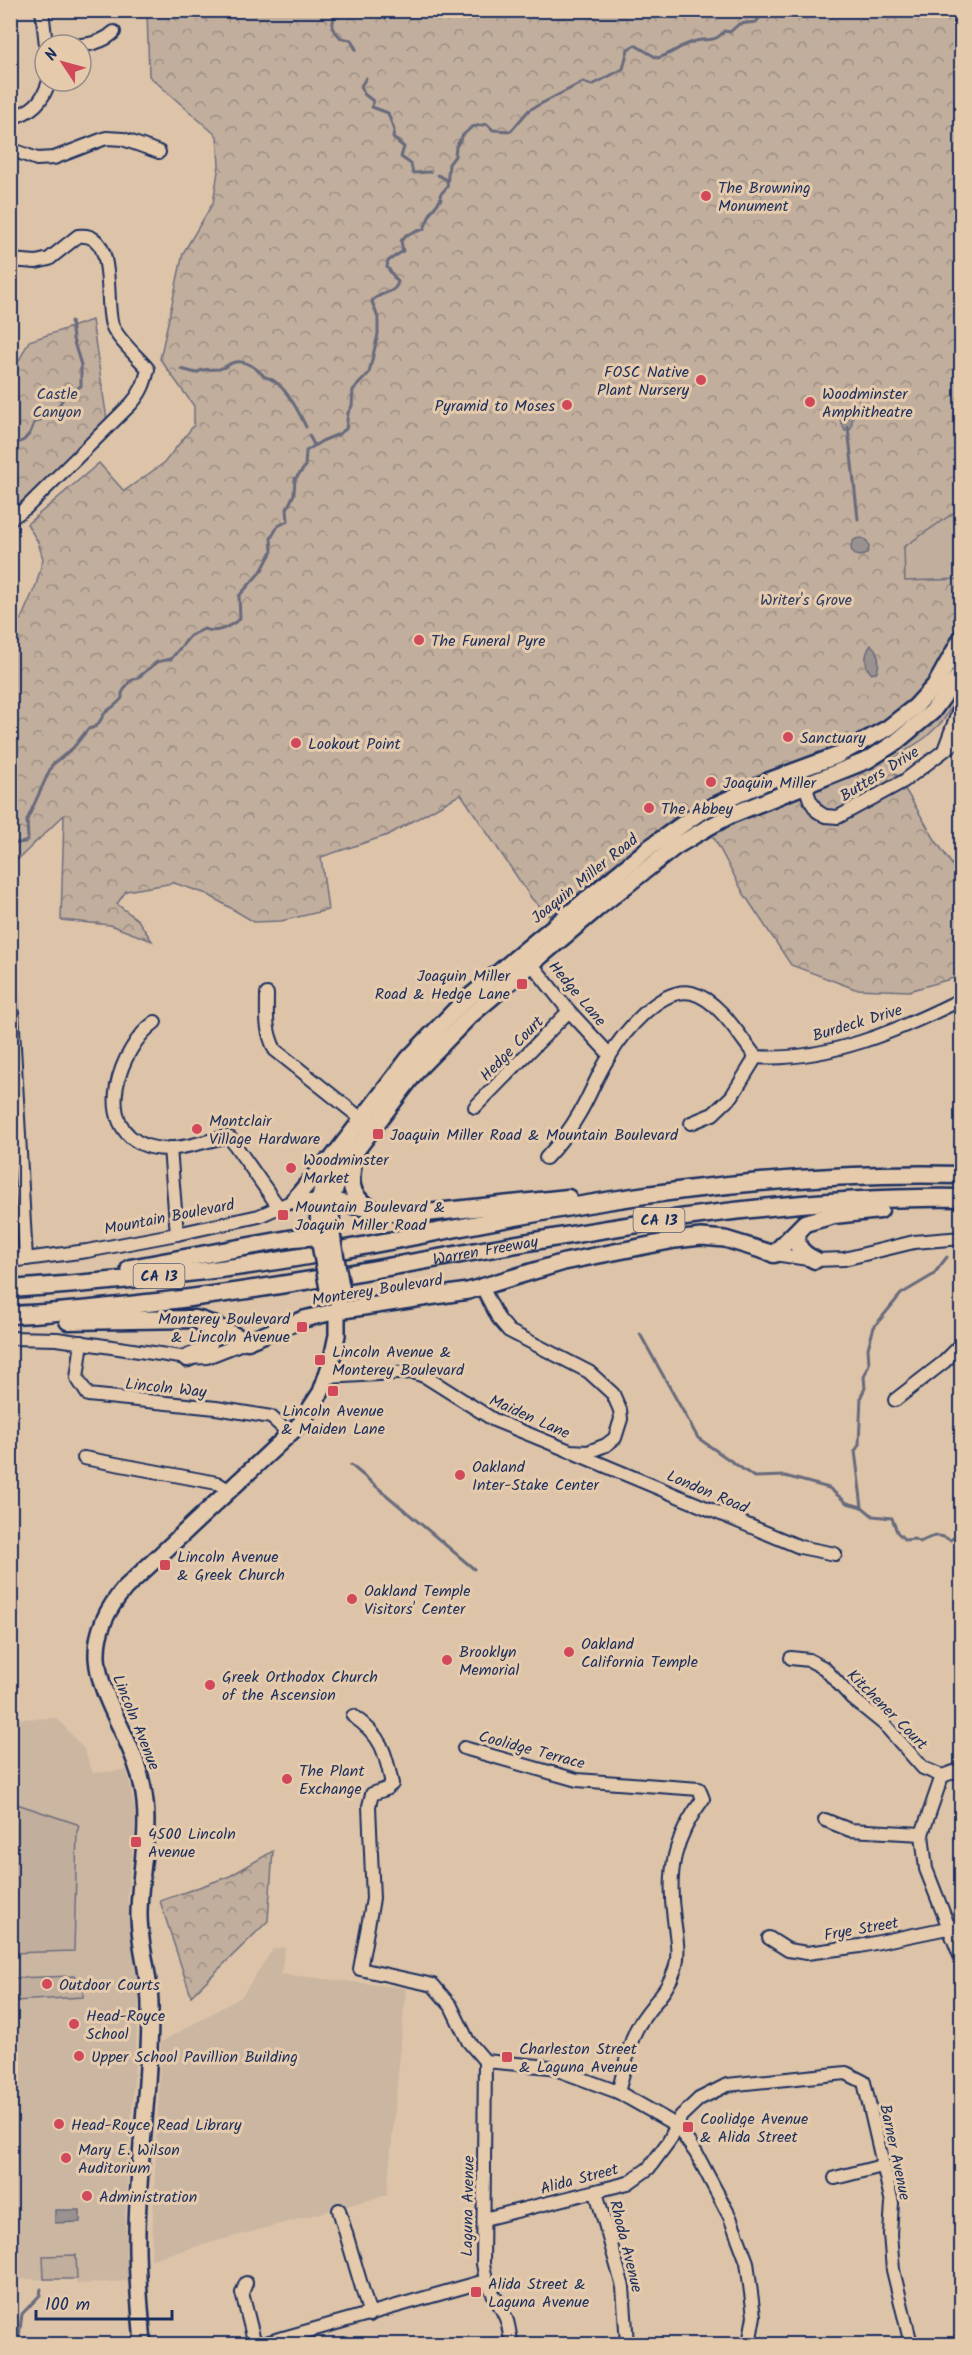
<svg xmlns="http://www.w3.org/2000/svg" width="972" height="2355" font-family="Kalam,sans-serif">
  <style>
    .built { fill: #cbb6a2 }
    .forest { fill: url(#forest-crowns); stroke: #6e6e7e; stroke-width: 1.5 }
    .pitch { fill: #c1ae9d; stroke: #6e6e7e; stroke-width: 1.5 }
    .water { fill: #9a9290; stroke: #676a7c; stroke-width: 1.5 }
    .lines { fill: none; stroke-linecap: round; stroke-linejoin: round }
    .stream { stroke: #676a7c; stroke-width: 3 }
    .minor-casing { stroke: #1b2f5e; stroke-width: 16 }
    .major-casing { stroke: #1b2f5e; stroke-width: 20 }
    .highway-casing { stroke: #1b2f5e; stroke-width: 21 }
    .minor { stroke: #e5caac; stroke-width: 12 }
    .major { stroke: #e5caac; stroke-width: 15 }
    .highway { stroke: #e5caac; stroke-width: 16 }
    .major-bridge-casing { stroke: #1b2f5e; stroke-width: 20; stroke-linecap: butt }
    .major-bridge { stroke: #e5caac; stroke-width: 15 }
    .poi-dot { fill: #d1495b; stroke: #e5caac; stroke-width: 2 }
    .labels { text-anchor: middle; stroke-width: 6; stroke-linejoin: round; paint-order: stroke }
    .shield { fill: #e5caac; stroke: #585e75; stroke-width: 1.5 }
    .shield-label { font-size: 15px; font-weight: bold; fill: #1b2f5e }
    .poi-label { font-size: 16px; fill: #1b2f5e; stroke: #e5caac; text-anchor: start }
    .park-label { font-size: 16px; fill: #2c3c64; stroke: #e5caac }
    .street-label { font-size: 16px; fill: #1b2f5e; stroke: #e5caac }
  </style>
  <defs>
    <pattern id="forest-crowns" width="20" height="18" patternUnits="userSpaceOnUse" patternTransform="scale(1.5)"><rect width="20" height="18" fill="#c1ae9d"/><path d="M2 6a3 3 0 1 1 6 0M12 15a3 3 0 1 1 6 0" fill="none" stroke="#9c8e83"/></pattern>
  </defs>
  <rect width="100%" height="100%" fill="#ddc4a9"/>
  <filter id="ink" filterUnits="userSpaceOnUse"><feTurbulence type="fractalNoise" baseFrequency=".0167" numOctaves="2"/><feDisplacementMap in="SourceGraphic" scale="12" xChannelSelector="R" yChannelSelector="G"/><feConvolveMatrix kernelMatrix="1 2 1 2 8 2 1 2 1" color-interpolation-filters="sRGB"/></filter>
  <g filter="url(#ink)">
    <g class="built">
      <polygon points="57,1718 84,1749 93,1773 127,1770 135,1810 135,1831 127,1897 132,1945 139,1982 139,1999 125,2216 129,2281 76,2284 76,2280 11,2279 10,2107 15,2088 10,2064 10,1719"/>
      <polygon points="285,1947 281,1974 406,1988 387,2195 151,2259 161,2042 241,1997 273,1949"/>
    </g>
    <g class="forest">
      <polygon points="147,11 961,11 961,691 943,721 925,738 889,762 934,838 961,878 961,976 909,991 855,989 791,965 744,894 714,838 684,810 549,916 532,899 461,794 388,835 321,857 328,910 281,921 254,922 207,894 174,883 126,891 117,904 138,920 152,941 110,925 61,920 64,815 11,866 11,624 21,619 36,585 43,559 38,542 27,524 99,463 124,491 164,463 194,425 194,406 160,359 183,253 213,203 219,165 217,136 149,76"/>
      <polygon points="92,320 107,420 43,484 11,510 11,376 29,341"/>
      <polygon points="273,1851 268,1921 191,1996 160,1901 230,1876"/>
    </g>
    <g class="pitch">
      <polygon points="961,508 961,579 905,581 904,547"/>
      <polygon points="11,1802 77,1824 79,1826 77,1832 74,1951 11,1953"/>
      <polygon points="75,1976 83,1990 83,1997 15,2001 14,1978"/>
      <polygon points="76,2255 77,2279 44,2279 43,2256"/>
    </g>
    <g class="water">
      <polygon points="854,409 851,429 845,431 837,412"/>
      <circle cx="860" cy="547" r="9"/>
      <path d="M871,645C879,651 880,663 877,672L872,674C864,667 864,654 871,645Z"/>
      <polygon points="55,2210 80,2210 80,2222 55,2223"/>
    </g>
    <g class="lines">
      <g class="stream">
        <polyline points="328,10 334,17 332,28 341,38 351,40 356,50"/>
        <polyline points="366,78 361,86 364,94 373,101 372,107 388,113 394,130 393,138 404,147 401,157 411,164 413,173 430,172"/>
        <polyline points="438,175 447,180"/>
        <path d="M181,369L196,373C204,368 210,370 219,369C225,368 227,365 232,363C245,358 257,369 265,377C283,380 299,412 306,427"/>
        <polyline points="848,427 858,519"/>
        <polyline points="309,435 314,445"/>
        <polyline points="10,447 24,440 30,433 34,423 42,419 45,413 59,406 64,396 81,386 81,365 73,339 71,321"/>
        <path d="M10,844L25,842L28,839L27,820L52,765L73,748L88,729C101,727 99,719 106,712C112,707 117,705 122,698V693L129,682L140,676L157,662L171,659L190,636L204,629C218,634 228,627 240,619L239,596L262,570L272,551L271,538L278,526L288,521L287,509L294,494L295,479L305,467L306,451L322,441L339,434L346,429L348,413L352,406L353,390L369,373L378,334V318L372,301C380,291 395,295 398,282L387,267L388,261L403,251L401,241L406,235L424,229L431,212L441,199L440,195L447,187L449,164L455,156L456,147L463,135L472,127L487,124L493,130L511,131L529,110L583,82L592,85L623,69L628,49L635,45L657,58C671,55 679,46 693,42C705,37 715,44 724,31L730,32L739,24L756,22L760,17L773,10"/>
        <path d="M640,1334L698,1438L754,1477L785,1476L829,1488L847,1503L862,1507L873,1516L892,1518L897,1532L905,1540L914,1539L920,1542C932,1536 939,1533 950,1540L958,1535L962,1536"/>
        <polyline points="351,1465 474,1569"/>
        <polyline points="862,1507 855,1451 859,1445 861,1396 865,1388 864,1377 869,1364 868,1348 874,1327 901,1294 933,1275 947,1257"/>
        <polyline points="18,2344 22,2314 40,2295 41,2289"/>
      </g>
      <g class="minor-casing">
        <g id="minor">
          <polyline points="42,10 46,45"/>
          <path d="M81,45C94,44 105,41 114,32"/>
          <path d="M10,118C32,112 43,102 49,81"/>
          <polyline points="10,149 37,159 54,158 106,138 123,139 159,152"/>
          <path d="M10,260L36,262L49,259L78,236C118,231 104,301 112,325C117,339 138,357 148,369C145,383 141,393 131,404L26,508L10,519"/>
          <polyline points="944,750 962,702"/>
          <polyline points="802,777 810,800 817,811 825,816 838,817 904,781 962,737"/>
          <polyline points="527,958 569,1011 610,1055"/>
          <polyline points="10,976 26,1259"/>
          <path d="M267,994C267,1017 265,1029 275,1050L368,1124"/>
          <path d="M155,1022C120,1047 91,1127 147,1146C170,1154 202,1142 225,1137L230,1138L278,1206"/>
          <polyline points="475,1107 569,1011"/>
          <polyline points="691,1123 713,1114 732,1096 756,1057"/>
          <polyline points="170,1148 177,1234"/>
          <path d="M546,1158C559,1144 570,1130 579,1114C590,1096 597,1075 609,1057C623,1033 661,986 692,993C719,1000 740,1037 756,1057C826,1062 900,1030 962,999"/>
          <polyline points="774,1254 815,1260 844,1259 914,1242 962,1238"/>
          <polyline points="10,1261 87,1251 177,1234 259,1216 293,1201 318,1201"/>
          <polyline points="10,1338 57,1339 187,1358 207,1357 248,1341"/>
          <polyline points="82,1342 77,1378 88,1395 216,1408 271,1417 290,1434"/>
          <polyline points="327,1377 413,1372 426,1377 494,1420 570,1451 588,1452 606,1445 615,1438 621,1419 620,1410 613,1394 589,1372 509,1331 498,1318 482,1287"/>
          <polyline points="895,1400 944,1362 962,1344"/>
          <polyline points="577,1454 800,1547 835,1554"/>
          <polyline points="84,1458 217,1483 230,1491"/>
          <polyline points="791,1658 809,1660 824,1668 852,1698 884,1724 923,1768 942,1776 962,1769"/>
          <path d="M353,1716C382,1736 385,1751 392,1784L386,1789L372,1794L369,1806L373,1899L360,1969L433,1985L451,2006L468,2041L485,2061L550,2067L618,2092L676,2125L696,2153L730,2217L747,2262L754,2316L749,2344"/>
          <path d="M464,1748L577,1780L699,1789L703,1799C674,1838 667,1871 674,1919C676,1936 680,1953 675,1969C667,1994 647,2008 636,2030C627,2049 624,2073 618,2092"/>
          <polyline points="942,1776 922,1834 926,1869 962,1961"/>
          <polyline points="825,1820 850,1830 922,1834"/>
          <polyline points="769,1938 788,1950 807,1953 860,1946 962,1925"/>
          <path d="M485,2061L483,2264C486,2289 499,2299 507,2321C509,2328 510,2337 512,2344"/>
          <polyline points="835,2178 882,2166"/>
          <polyline points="596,2192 623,2287 627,2344"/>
          <polyline points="339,2210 370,2315"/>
          <polyline points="484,2219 628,2183 649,2168 669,2141 681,2116 699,2099 727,2085 846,2073 864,2082 892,2203 890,2234 893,2270 911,2344"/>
          <polyline points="246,2283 242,2293 255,2344"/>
          <polyline points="262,2344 485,2281"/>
        </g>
      </g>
      <g class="major-casing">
        <g id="major">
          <polyline points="293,1201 326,1162"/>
          <path d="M333,1242C329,1213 331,1189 346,1164L419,1068L471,1015L599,907L675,847L707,828L731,815L868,760L896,742L932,712L962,671"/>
          <path d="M320,1244C316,1212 319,1186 333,1157L408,1059L461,1004L536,941L649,848L700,812L768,781L836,756L888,728L915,707L936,684L962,637"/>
          <polyline points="248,1341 304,1319 337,1311 468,1291 564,1262 675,1240 701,1237 725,1239 774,1254"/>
          <path d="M143,2344C140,2307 136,2269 137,2231C138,2156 151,2080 150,2005C150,1975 139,1945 139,1915C139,1877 149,1840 145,1802C137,1719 55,1669 125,1588L300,1424L321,1392L331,1363L337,1335V1311L341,1286"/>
        </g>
      </g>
      <g class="highway-casing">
        <g id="highway">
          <path d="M355,1151C351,1173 345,1195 369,1207"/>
          <polyline points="332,1201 381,1211 417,1214 568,1198"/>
          <path d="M802,1226C790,1241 800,1253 815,1260"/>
          <polyline points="774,1254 805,1223 834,1215 880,1210"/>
          <polyline points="130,1268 294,1238 319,1236 333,1242"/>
          <path d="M10,1289C110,1282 209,1273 307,1256C407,1239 506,1217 606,1201C722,1183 844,1172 962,1175"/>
          <path id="s1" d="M10,1315C65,1313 120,1306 174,1300C437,1268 695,1194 962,1198"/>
          <path d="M68,1321L194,1319C215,1322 229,1336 248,1341"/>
          <path d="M187,1358C202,1352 214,1347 210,1329L198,1320"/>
        </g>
      </g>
      <use href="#minor" class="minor"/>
      <use href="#major" class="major"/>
      <use href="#highway" class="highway"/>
      <g class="major-bridge-casing">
        <g id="major-bridge">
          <polyline points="333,1242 341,1286"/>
          <polyline points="320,1244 328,1289"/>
        </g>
      </g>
      <use href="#major-bridge" class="major-bridge"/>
    </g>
  </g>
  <g class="poi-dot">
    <circle cx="706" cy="196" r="6"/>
    <circle cx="701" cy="380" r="6"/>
    <circle cx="810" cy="402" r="6"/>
    <circle cx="567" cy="405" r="6"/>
    <circle cx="419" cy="640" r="6"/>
    <circle cx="788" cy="737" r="6"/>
    <circle cx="296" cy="743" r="6"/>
    <circle cx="711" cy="782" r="6"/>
    <circle cx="649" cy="808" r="6"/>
    <rect x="516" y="978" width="12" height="12" rx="3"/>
    <circle cx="197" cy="1129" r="6"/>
    <rect x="372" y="1128" width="12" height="12" rx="3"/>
    <circle cx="291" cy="1168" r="6"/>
    <rect x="277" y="1209" width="12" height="12" rx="3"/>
    <rect x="296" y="1321" width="12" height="12" rx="3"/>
    <rect x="314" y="1354" width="12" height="12" rx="3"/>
    <rect x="327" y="1385" width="12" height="12" rx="3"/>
    <circle cx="460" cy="1475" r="6"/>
    <rect x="159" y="1559" width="12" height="12" rx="3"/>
    <circle cx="352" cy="1599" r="6"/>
    <circle cx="569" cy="1652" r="6"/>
    <circle cx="447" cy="1660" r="6"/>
    <circle cx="210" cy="1685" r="6"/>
    <circle cx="287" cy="1779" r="6"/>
    <rect x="130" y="1836" width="12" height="12" rx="3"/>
    <circle cx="47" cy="1984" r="6"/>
    <circle cx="74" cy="2024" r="6"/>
    <circle cx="79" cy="2056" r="6"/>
    <rect x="501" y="2051" width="12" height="12" rx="3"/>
    <circle cx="59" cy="2124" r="6"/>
    <rect x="682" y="2121" width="12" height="12" rx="3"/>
    <circle cx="66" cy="2158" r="6"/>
    <circle cx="87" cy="2196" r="6"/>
    <rect x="470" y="2286" width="12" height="12" rx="3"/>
  </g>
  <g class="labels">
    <g class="shield">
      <rect x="633.5" y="1208" width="51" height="24" rx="4.5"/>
      <rect x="133.5" y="1264" width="51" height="24" rx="4.5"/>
    </g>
    <g class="shield-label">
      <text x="659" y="1225">CA 13</text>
      <text x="159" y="1281">CA 13</text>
    </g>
    <g class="poi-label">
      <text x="718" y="193">The Browning<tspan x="718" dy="18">Monument</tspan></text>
      <text x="689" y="377" text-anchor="end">FOSC Native<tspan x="689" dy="18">Plant Nursery</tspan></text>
      <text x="822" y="399">Woodminster<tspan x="822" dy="18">Amphitheatre</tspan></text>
      <text x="555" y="411" text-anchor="end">Pyramid to Moses</text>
      <text x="431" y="646">The Funeral Pyre</text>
      <text x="800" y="743">Sanctuary</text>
      <text x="308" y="749">Lookout Point</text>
      <text x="723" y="788">Joaquin Miller</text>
      <text x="661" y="814">The Abbey</text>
      <text x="510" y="981" text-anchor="end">Joaquin Miller<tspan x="510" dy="18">Road &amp; Hedge Lane</tspan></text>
      <text x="209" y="1126">Montclair<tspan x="209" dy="18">Village Hardware</tspan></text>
      <text x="390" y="1140">Joaquin Miller Road &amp; Mountain Boulevard</text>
      <text x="303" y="1165">Woodminster<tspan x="303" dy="18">Market</tspan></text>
      <text x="295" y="1212">Mountain Boulevard &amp;<tspan x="295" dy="18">Joaquin Miller Road</tspan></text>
      <text x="290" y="1324" text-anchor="end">Monterey Boulevard<tspan x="290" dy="18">&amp; Lincoln Avenue</tspan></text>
      <text x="332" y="1357">Lincoln Avenue &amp;<tspan x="332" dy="18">Monterey Boulevard</tspan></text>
      <text x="333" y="1416" text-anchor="middle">Lincoln Avenue<tspan x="333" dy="18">&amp; Maiden Lane</tspan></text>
      <text x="472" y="1472">Oakland<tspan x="472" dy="18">Inter-Stake Center</tspan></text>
      <text x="177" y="1562">Lincoln Avenue<tspan x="177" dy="18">&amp; Greek Church</tspan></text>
      <text x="364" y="1596">Oakland Temple<tspan x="364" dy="18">Visitors' Center</tspan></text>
      <text x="581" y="1649">Oakland<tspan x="581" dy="18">California Temple</tspan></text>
      <text x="459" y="1657">Brooklyn<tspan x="459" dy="18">Memorial</tspan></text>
      <text x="222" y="1682">Greek Orthodox Church<tspan x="222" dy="18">of the Ascension</tspan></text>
      <text x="299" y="1776">The Plant<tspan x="299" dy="18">Exchange</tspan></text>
      <text x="148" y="1839">4500 Lincoln<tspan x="148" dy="18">Avenue</tspan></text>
      <text x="59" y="1990">Outdoor Courts</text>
      <text x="86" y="2021">Head-Royce<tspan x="86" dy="18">School</tspan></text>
      <text x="519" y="2054">Charleston Street<tspan x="519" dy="18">&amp; Laguna Avenue</tspan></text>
      <text x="91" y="2062">Upper School Pavillion Building</text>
      <text x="700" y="2124">Coolidge Avenue<tspan x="700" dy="18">&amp; Alida Street</tspan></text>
      <text x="71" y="2130">Head-Royce Read Library</text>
      <text x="78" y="2155">Mary E. Wilson<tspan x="78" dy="18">Auditorium</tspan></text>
      <text x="99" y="2202">Administration</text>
      <text x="488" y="2289">Alida Street &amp;<tspan x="488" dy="18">Laguna Avenue</tspan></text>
    </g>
    <g class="park-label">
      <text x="57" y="399">Castle<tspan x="57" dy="18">Canyon</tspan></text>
      <text x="806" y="605">Writer's Grove</text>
    </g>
    <g class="street-label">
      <text transform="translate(879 773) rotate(-32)" y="6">Butters Drive</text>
      <text transform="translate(584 878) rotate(-39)" y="6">Joaquin Miller Road</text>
      <text transform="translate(578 993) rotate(50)" y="6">Hedge Lane</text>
      <text transform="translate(857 1022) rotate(-17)" y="6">Burdeck Drive</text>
      <text transform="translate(511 1048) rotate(-46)" y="6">Hedge Court</text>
      <text transform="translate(169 1216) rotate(-11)" y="6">Mountain Boulevard</text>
      <text dy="6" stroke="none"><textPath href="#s1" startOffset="480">Warren Freeway</textPath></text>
      <text transform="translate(377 1289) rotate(-9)" y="6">Monterey Boulevard</text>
      <text transform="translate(166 1387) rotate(6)" y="6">Lincoln Way</text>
      <text transform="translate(530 1416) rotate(24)" y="6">Maiden Lane</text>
      <text transform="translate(708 1491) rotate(23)" y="6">London Road</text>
      <text transform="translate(888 1709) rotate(45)" y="6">Kitchener Court</text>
      <text transform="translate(137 1722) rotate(68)" y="6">Lincoln Avenue</text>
      <text transform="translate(532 1749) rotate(15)" y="6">Coolidge Terrace</text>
      <text transform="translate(861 1928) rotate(-10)" y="6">Frye Street</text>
      <text transform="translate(896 2152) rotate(78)" y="6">Barner Avenue</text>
      <text transform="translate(579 2178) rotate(-15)" y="6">Alida Street</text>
      <text transform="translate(467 2206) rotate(-89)" y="6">Laguna Avenue</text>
      <text transform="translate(627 2246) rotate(76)" y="6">Rhoda Avenue</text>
    </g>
  </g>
  <rect width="972" height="2355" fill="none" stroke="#e5caac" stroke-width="36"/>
  <rect x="18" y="18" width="936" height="2319" fill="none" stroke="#1b2f5e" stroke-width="2" filter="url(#ink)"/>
  <g transform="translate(63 63) rotate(306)"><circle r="28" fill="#e5caac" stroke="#948c8d" stroke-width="1.5"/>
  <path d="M0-4.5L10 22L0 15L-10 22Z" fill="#d1495b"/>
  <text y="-9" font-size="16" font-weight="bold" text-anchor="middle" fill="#1b2f5e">N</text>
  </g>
  <path d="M36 2310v9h136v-9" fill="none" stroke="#1b2f5e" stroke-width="3"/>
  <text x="45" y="2310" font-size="18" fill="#1b2f5e" stroke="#e5caac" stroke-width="4.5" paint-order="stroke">100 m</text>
</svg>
